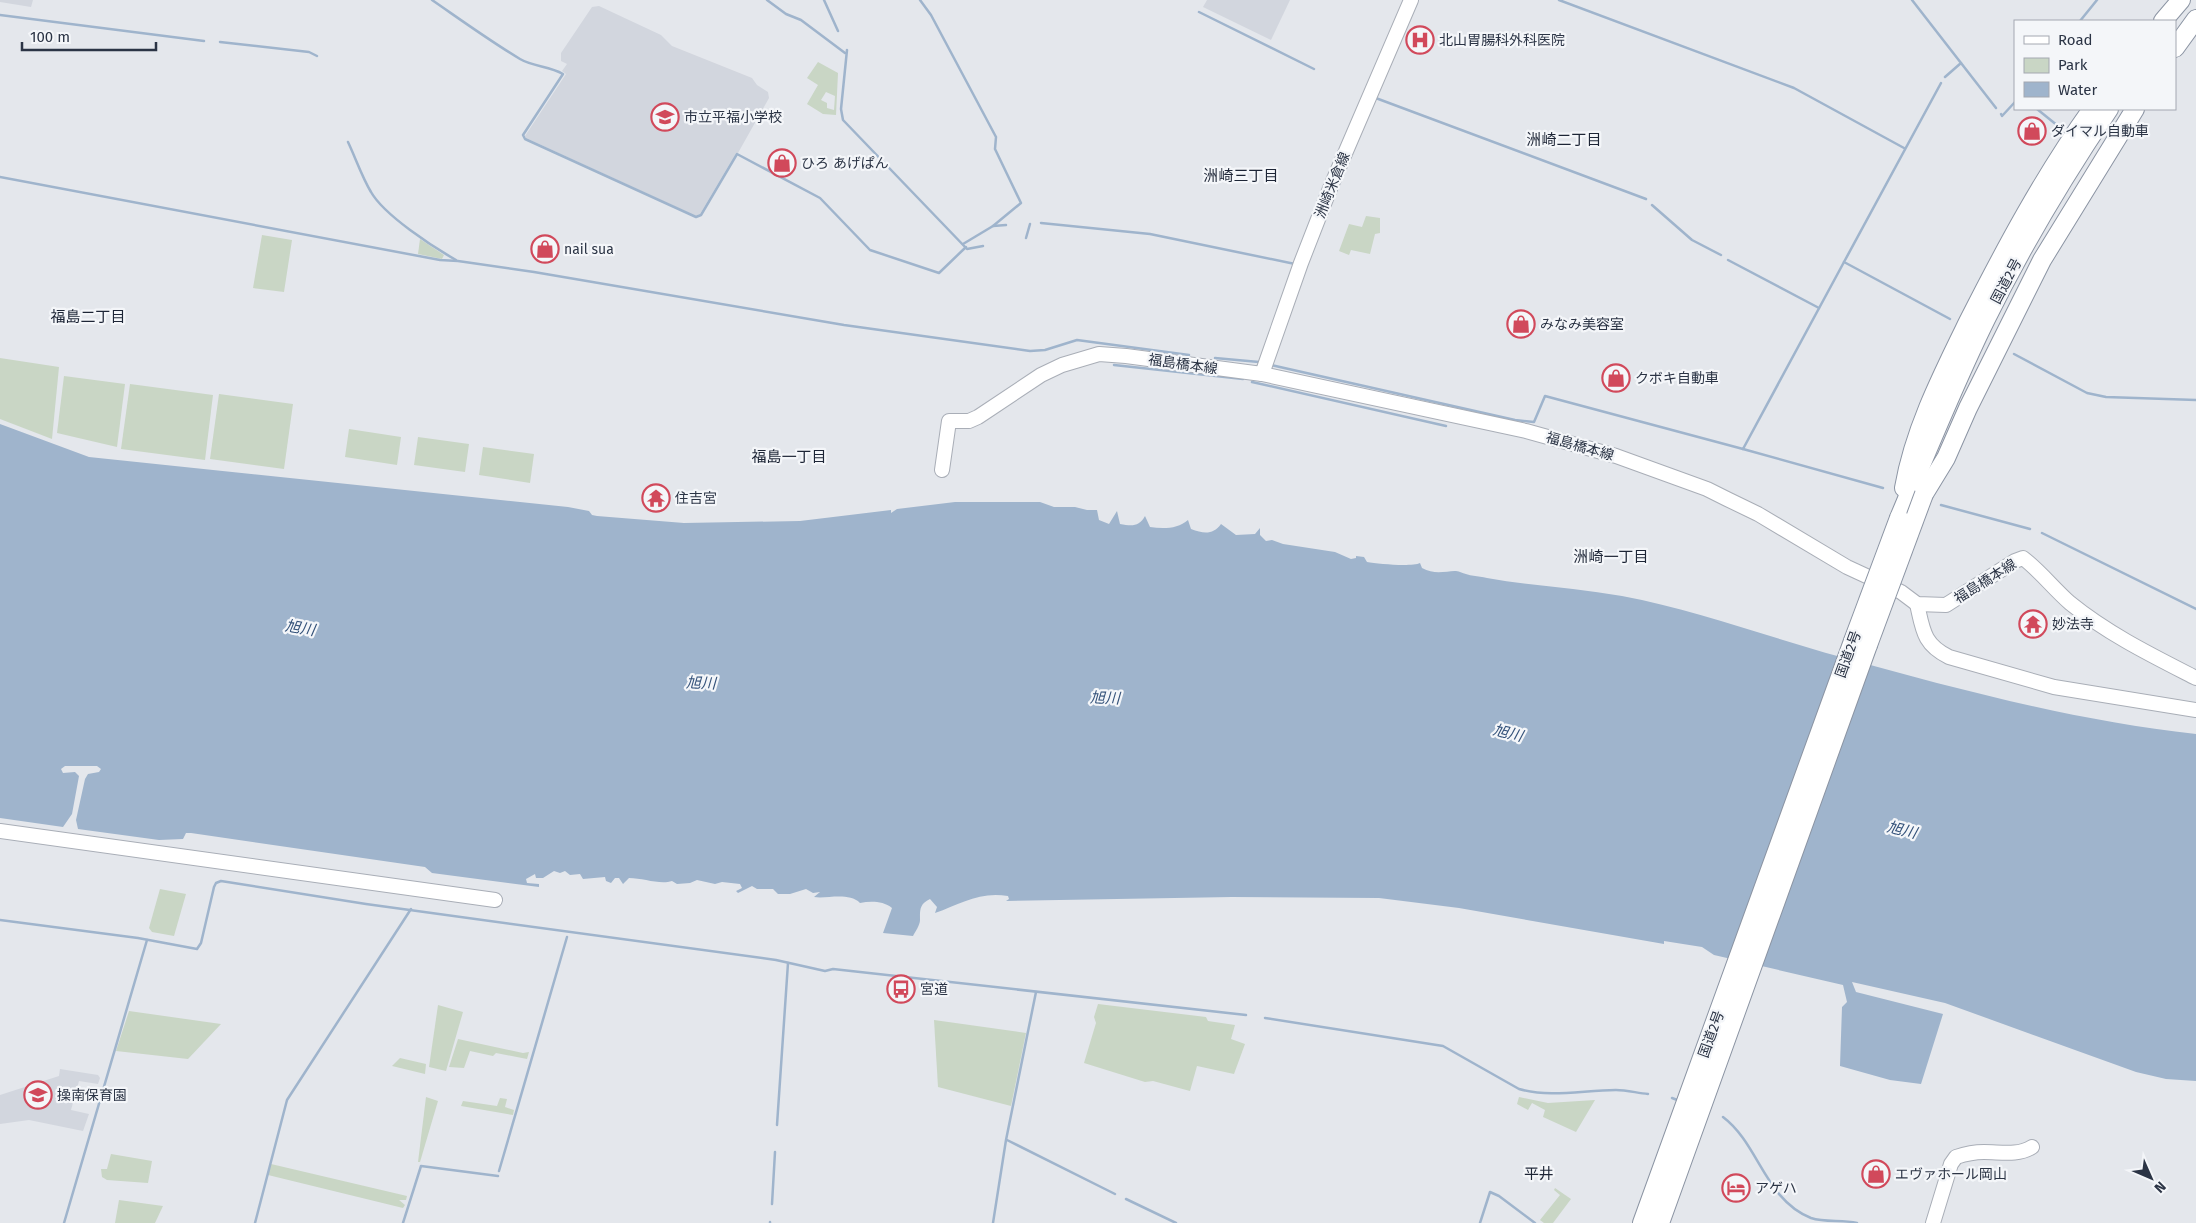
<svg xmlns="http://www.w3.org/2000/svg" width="2196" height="1223" font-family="'Fira Sans','Noto Sans JP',sans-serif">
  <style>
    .built { fill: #d2d6de }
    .green { fill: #c9d6c5; fill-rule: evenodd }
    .water { fill: #9fb4cc }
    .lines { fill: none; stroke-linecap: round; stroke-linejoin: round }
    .stream { stroke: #9fb4cc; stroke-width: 2.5 }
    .secondary-casing { stroke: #a9aeb7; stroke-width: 16 }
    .highway-casing { stroke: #8b94a3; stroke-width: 20 }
    .secondary { stroke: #fff; stroke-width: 14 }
    .highway { stroke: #fff; stroke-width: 18 }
    .highway-bridge-casing { stroke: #8b94a3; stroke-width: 20; stroke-linecap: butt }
    .highway-bridge { stroke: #fff; stroke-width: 18 }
    .labels { text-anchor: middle; stroke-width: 4.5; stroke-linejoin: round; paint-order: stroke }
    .poi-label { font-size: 14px; fill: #2b3445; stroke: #f4f6f9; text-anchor: start }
    .street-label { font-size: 14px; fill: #2b3445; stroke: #f4f6f9 }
    .neighbourhood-label { font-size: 15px; fill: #1d2536; stroke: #f4f6f9 }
    .water-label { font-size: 15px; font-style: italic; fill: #34527a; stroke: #f4f6f9 }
  </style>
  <rect width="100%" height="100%" fill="#e4e7ec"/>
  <g class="built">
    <polygon points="0,0 33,0 31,7 0,2"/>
    <polygon points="1207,0 1290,0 1271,40 1203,7"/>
    <polygon points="599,6 661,35 672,46 752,78 757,85 768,92 769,98 738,153 736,153 700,214 696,216 526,138 525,136 566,74 562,71 567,64 561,61 561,53 592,7"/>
    <polygon points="60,1069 98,1075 100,1078 98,1084 79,1081 71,1110 89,1114 83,1131 29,1120 0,1124 0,1095 59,1076"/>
  </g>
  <g class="green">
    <path d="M818,62L838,73L836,115L823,114L807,104L818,85L807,78ZM826,92L835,96L834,110L827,108V103L821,100Z"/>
    <polygon points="1366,216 1380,218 1380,233 1375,234 1370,254 1351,250 1349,255 1339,251 1349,224 1362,227"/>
    <polygon points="262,235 292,240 284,292 253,288"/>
    <polygon points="420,239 444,255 442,259 418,254"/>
    <polygon points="0,358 59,367 52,439 0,419"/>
    <polygon points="64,376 125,384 117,447 57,433"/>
    <polygon points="130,384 213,395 205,460 121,449"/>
    <polygon points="219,394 293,404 284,469 210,459"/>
    <polygon points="349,429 401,437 397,465 345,457"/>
    <polygon points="418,437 469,444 465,472 414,465"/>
    <polygon points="483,447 534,454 530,483 479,475"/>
    <polygon points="160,889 186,894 174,936 152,932 149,928"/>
    <polygon points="1098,1004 1206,1017 1208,1021 1235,1025 1231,1039 1245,1044 1234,1074 1197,1066 1190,1091 1153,1081 1145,1082 1084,1063 1096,1023 1094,1017"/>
    <polygon points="438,1005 463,1012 446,1071 429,1067"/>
    <polygon points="129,1011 221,1024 188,1059 116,1051"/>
    <polygon points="934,1020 1026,1033 1011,1106 938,1087"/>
    <polygon points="458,1039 523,1053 529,1052 527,1059 496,1053 493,1056 470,1051 464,1068 449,1067"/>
    <polygon points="400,1058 426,1064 425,1074 392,1066"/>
    <polygon points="426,1097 438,1101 420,1162 418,1162"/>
    <polygon points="1519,1097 1548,1103 1595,1100 1576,1132 1543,1117 1545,1110 1532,1103 1528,1110 1517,1104"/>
    <polygon points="500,1098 507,1099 505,1107 514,1110 513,1115 461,1106 463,1101 497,1106"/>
    <polygon points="111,1154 152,1161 148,1183 107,1180 102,1177 101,1169 107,1169"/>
    <polygon points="271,1164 407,1196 406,1200 399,1200 405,1205 403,1208 268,1175"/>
    <polygon points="1555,1188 1571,1199 1553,1223 1544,1223 1540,1220 1560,1195 1554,1190"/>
    <polygon points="119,1200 163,1206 155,1223 115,1223"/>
  </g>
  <path class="water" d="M0,424L89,457L568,507L589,511L592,515L597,516L684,523L800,521L891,510V513L897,509L955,502H1040L1054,507H1075L1087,510H1097L1099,520L1109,524L1117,511L1120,524C1132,526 1139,527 1145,516L1150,527C1163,529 1178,529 1188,520L1191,529C1204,534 1213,535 1221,524L1236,535L1255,534L1260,528V535L1266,541L1272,540L1283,544L1335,552L1351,559L1356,558V556L1364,557L1367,562C1378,564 1412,567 1420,563L1422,568C1438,577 1452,568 1460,572C1469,576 1478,576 1487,578C1532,586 1577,588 1622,596C1696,610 1768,637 1841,657C1957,689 2076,721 2196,734V1081L2166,1079L2136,1072L1945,1003L1852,982L1856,992L1943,1014L1921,1084L1890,1080L1840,1066L1842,1007L1847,1002L1843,985L1714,955L1702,947L1664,941V944L1459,908L1379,898L1232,897L1006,901L1009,899L1008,896C980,891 960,904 935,913L937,907L930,899C919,904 920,911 920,920C920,925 915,932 913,936L883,933L892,908C883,901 871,901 860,903C849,892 827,899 814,897L820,892L813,893L806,889L790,894H778L773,889H757L752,886L738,893L736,891L742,888L740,884L722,882L715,884L697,880L690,883L677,884L672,881C660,885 643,878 629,878L623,884L619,878H615L611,883L606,881L605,877L583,879L580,874L570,875L565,871L560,873L554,871L543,878H536L535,874L526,879L527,883L539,884V887L432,873L425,867L191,833H186L183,839L159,840L78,829L76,820L85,779L88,774L99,772L101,769L97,766H65L61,769L63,773L75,772L79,776L72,814L63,827L0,818Z"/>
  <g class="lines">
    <g class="stream">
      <path d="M432,0C461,20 490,41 520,59C534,67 549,66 563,74L523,135L525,139L696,217L701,215L737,154L820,198L870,250L939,273L966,247"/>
      <polyline points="767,0 786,14 801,20 845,53"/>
      <polyline points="824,0 838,31"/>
      <polyline points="920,0 931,15 996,137 995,149 1021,203 993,226"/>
      <polyline points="1559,0 1794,88 1904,148"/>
      <polyline points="1912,0 1961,63 1945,77"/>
      <polyline points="1199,12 1314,69"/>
      <polyline points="0,15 204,41"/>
      <polyline points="2080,21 2097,0"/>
      <polyline points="220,42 309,52 317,56"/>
      <polyline points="847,50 841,109 843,120 967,249 983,246"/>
      <polyline points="1961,63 1996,108"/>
      <polyline points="1941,83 1844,262 1950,319"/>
      <polyline points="1373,97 1646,199"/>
      <polyline points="2037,109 2058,126"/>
      <polyline points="2001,114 2002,116 2015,102"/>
      <path d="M348,142C356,159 362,177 371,192C384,215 433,247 456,260"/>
      <polyline points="0,177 440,260 458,261 534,272 844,325 1030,351 1045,350 1077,340 1189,355"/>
      <polyline points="1652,205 1692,240 1721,255"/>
      <polyline points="1041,223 1150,234 1295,264"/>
      <polyline points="1026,238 1030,224"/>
      <polyline points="963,244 993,226 1006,225"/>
      <polyline points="1728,260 1819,308"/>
      <polyline points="2014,354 2087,393 2106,397 2196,400"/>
      <polyline points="1215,358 1259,362"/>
      <polyline points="1114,365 1243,379"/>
      <polyline points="1271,365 1515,420 1534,422 1545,396 1743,449 1844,262"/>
      <polyline points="1252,382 1446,426"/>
      <polyline points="1743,449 1883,488"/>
      <polyline points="1941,505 2030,529"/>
      <polyline points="2042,533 2196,609"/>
      <polyline points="0,920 138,938 197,949 201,943 214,887 216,883 221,881 366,904 776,960 825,971 833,969 1246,1015"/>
      <path d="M1265,1018L1443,1046L1519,1089C1551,1098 1583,1090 1616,1090C1627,1090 1637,1093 1648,1094"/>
      <polyline points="1672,1098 1680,1101"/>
      <path d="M1723,1117C1759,1144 1765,1200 1811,1218C1826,1223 1842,1219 1857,1223"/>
      <polyline points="777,1125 788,963"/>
      <polyline points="1007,1140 1115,1194"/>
      <polyline points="499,1171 567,937"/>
      <polyline points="1126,1199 1176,1223"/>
      <polyline points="772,1204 775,1152"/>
      <polyline points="64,1223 147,940"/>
      <polyline points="255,1223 287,1100 411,909"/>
      <polyline points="403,1223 421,1166 498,1176"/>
      <polyline points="770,1223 770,1222"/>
      <polyline points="993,1223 1006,1140 1036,992"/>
      <polyline points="1480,1223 1490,1192 1499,1196 1535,1223"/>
    </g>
    <g class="secondary-casing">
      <g id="secondary">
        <polyline points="1262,374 1301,263 1331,186 1411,0"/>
        <path d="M942,470L949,421H969L978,417L1041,375L1062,365L1099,354L1126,356L1262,374L1526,431L1616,456L1707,489L1727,499L1758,514L1847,567L1901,592L1917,604L1946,605L2015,561L2023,558C2040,571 2054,589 2070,603C2108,634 2153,656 2196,678"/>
        <path d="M1917,604C1923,630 1923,644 1949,657L2054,687L2196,710"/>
        <polyline points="0,831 495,900"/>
        <path d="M1933,1223L1951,1164L1956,1157C1965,1154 1975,1152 1984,1152C2001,1152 2017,1156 2032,1147"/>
      </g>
    </g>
    <g class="highway-casing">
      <g id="highway">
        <polyline points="2163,21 2181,0"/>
        <polyline points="2175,48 2196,19"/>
        <path d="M1904,488C1914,430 1942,375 1968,322C2005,249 2044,176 2092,109"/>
        <polyline points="1924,494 1946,458 1968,408 2042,260 2135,109"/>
        <path d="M1899,518C1927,451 1954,384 1986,319C2022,246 2064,176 2109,109"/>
        <polyline points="1642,1223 1853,641"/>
        <polyline points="1660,1223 1868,645"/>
      </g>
    </g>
    <use href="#secondary" class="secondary"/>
    <use href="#highway" class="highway"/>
    <g class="highway-bridge-casing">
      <g id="highway-bridge">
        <polyline points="1853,641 1899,518"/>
        <polyline points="1868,645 1924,494"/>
      </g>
    </g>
    <use href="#highway-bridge" class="highway-bridge"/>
  </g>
  <defs>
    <g id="hospital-ring" transform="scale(1.4375)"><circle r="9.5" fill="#f4f6f9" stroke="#d1495b" stroke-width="1.5"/><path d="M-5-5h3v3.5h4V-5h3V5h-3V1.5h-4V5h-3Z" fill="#d1495b"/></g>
    <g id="school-ring" transform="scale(1.4375)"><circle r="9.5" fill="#f4f6f9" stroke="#d1495b" stroke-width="1.5"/><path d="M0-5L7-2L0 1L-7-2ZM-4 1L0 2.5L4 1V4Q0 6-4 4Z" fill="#d1495b"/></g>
    <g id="shop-ring" transform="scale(1.4375)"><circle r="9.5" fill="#f4f6f9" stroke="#d1495b" stroke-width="1.5"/><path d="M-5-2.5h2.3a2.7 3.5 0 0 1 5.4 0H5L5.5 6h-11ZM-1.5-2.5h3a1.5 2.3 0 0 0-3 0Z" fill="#d1495b"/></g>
    <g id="temple-ring" transform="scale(1.4375)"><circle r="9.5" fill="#f4f6f9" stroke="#d1495b" stroke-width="1.5"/><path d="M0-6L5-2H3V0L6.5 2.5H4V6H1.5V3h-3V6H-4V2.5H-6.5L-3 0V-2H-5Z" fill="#d1495b"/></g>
    <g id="bus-ring" transform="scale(1.4375)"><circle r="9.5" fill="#f4f6f9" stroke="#d1495b" stroke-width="1.5"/><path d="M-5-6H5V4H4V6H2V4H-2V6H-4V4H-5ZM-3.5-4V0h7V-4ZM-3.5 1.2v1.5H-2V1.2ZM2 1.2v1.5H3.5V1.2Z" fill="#d1495b"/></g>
    <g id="hotel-ring" transform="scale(1.4375)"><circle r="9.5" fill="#f4f6f9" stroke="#d1495b" stroke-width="1.5"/><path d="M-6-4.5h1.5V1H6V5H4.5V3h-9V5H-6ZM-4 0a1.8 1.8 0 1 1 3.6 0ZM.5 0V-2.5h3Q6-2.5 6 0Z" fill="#d1495b"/></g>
  </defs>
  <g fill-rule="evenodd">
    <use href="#hospital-ring" x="1420" y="40"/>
    <use href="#school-ring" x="665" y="117"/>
    <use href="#shop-ring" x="2032" y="131"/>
    <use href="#shop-ring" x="782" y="163"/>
    <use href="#shop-ring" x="545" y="249"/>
    <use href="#shop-ring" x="1521" y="324"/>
    <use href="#shop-ring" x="1616" y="378"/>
    <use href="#temple-ring" x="656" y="498"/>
    <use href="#temple-ring" x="2033" y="624"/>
    <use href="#bus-ring" x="901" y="989"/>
    <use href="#school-ring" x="38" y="1095"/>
    <use href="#shop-ring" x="1876" y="1174"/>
    <use href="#hotel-ring" x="1736" y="1188"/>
  </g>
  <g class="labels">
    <g class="poi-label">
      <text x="1439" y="45">北山胃腸科外科医院</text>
      <text x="684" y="122">市立平福小学校</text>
      <text x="2051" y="136">ダイマル自動車</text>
      <text x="801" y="168">ひろ あげぱん</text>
      <text x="564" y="254">nail sua</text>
      <text x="1540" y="329">みなみ美容室</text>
      <text x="1635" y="383">クボキ自動車</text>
      <text x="675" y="503">住吉宮</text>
      <text x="2052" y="629">妙法寺</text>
      <text x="920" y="994">宮道</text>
      <text x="57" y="1100">操南保育園</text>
      <text x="1895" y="1179">エヴァホール岡山</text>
      <text x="1755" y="1193">アゲハ</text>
    </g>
    <g class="street-label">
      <text transform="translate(1332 185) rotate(-68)" y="5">洲崎米倉線</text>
      <text transform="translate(2006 281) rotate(-62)" y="5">国道2号</text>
      <text transform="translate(1183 364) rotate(8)" y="5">福島橋本線</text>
      <text transform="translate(1580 446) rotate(16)" y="5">福島橋本線</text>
      <text transform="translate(1985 581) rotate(-32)" y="5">福島橋本線</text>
      <text transform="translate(1848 654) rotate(-70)" y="5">国道2号</text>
      <text transform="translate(1711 1034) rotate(-70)" y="5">国道2号</text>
    </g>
    <g class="neighbourhood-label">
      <text x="1564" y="145">洲崎二丁目</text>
      <text x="1241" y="181">洲崎三丁目</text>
      <text x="88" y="322">福島二丁目</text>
      <text x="789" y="462">福島一丁目</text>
      <text x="1611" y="562">洲崎一丁目</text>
      <text x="1539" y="1179">平井</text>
    </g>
    <g class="water-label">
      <text transform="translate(300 628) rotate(9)" y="5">旭川</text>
      <text transform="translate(701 683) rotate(2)" y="5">旭川</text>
      <text transform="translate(1105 698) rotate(2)" y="5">旭川</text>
      <text transform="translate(1508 733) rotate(14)" y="5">旭川</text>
      <text transform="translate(1902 830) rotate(14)" y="5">旭川</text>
    </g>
  </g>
  <rect x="2014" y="20" width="162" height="90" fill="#f4f6f9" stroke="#a4a8b1"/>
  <rect x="2024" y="36" width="25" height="8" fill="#ffffff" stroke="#a4a8b1"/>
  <text x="2058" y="45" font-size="15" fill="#2b3445">Road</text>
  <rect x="2024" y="58" width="25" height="15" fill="#c9d6c5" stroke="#a4a8b1"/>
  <text x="2058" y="70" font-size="15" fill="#2b3445">Park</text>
  <rect x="2024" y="82" width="25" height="15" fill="#9fb4cc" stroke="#a4a8b1"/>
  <text x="2058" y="95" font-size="15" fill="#2b3445">Water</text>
  <g transform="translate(2151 1178) rotate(135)" stroke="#f4f6f9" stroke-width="4" paint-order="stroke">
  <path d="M0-4L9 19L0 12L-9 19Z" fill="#2b3445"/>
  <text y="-8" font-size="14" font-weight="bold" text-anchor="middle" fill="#2b3445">N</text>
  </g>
  <path d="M22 42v8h134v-8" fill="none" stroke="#2b3445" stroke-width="2.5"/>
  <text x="30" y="42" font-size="15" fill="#2b3445" stroke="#f4f6f9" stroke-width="4" paint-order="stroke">100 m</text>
</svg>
